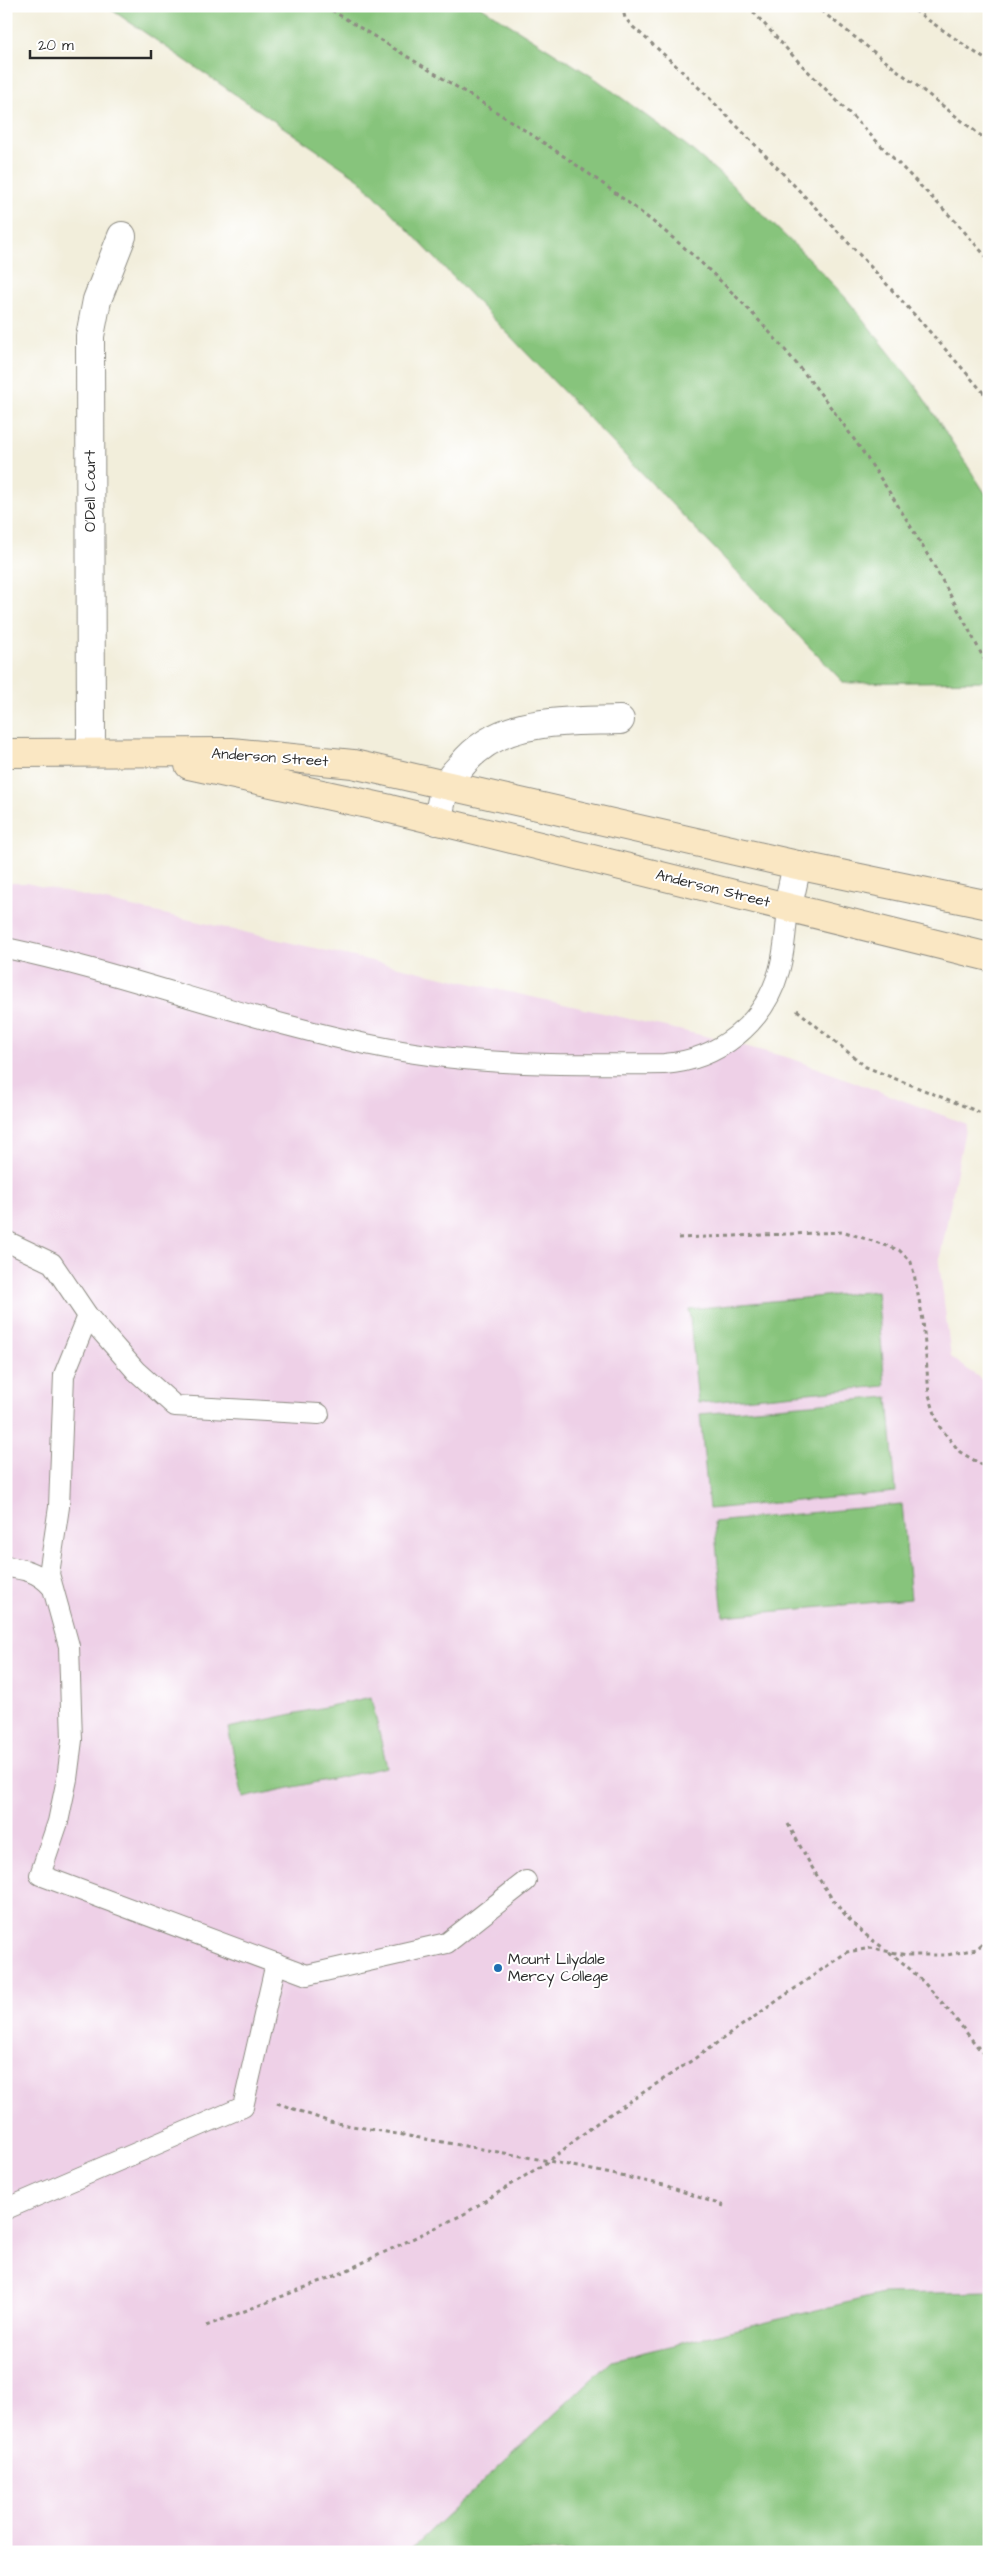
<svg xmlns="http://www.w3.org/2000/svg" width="995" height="2558" font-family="'Architects Daughter',sans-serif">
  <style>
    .built { fill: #eed0e7 }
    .green { fill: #87c47b; stroke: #597853 }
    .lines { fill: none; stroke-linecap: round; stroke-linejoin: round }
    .service-casing { stroke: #8e8c83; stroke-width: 22 }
    .minor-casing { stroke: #8e8c83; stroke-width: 30 }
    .tertiary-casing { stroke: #8e8c83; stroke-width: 30 }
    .secondary-casing { stroke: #8e8c83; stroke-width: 30 }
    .path { stroke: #8e8c83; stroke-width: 3; stroke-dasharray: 4 4; stroke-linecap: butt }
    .service { stroke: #fff; stroke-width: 20 }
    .minor { stroke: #fff; stroke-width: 28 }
    .tertiary { stroke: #fff; stroke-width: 28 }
    .secondary { stroke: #fae7c3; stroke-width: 28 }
    .poi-dot { fill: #1f6fb2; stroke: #fff; stroke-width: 2 }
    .labels { text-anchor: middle; stroke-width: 4; stroke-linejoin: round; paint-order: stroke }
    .street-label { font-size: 15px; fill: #2b2b2b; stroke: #fff }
    .poi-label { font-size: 15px; fill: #2b2b2b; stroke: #fff; text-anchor: start }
  </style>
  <rect width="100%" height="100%" fill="#fff"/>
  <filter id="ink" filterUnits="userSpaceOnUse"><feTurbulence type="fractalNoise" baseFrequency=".02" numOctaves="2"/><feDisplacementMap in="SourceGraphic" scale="10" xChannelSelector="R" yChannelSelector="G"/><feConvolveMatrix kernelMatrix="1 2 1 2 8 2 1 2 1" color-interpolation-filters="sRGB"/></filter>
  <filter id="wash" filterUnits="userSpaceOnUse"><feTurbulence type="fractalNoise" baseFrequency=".0096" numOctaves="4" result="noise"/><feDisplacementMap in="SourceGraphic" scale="20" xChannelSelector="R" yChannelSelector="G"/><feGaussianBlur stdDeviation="1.12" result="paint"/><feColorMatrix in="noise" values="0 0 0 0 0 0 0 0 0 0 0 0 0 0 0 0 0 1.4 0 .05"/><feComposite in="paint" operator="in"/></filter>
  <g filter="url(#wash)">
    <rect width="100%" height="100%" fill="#f2eedb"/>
    <polygon class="built" points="6,883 26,883 714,1038 793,1059 966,1124 939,1263 951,1357 989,1385 989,2552 6,2552"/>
    <g class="green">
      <polygon points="106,6 480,6 596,79 686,145 728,181 808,258 846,298 915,385 989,499 989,681 844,683 359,179"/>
      <polygon points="877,1291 885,1386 698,1403 689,1309"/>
      <polygon points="888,1397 896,1492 709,1509 700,1414"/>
      <polygon points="902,1504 911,1599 723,1616 714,1522"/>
      <polygon points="371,1697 387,1767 243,1798 228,1728"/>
      <polygon points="989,2292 989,2552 408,2552 612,2360 882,2294"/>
    </g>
  </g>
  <g filter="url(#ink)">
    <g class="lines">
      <g class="service-casing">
        <g id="service">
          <path d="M6,948C134,975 257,1024 386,1048C477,1066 571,1065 664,1064C718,1060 764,1024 779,971C785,951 786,928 788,906"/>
          <polyline points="6,1241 52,1263 88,1316 136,1371 175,1406 319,1414"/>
          <polyline points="88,1316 64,1375 59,1507 49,1574 69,1646 72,1740 67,1779 58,1822 40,1875 307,1975 447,1943 526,1881"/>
          <path d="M6,1567C25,1569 38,1572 51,1586"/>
          <polyline points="6,2209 243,2107 276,1963"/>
        </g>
      </g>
      <g class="minor-casing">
        <g id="minor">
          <polyline points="91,752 90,336 97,300 122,236"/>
          <path d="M437,821C440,810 442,795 447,784C450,778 456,771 461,766C499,717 563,722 620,720"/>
        </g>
      </g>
      <g class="tertiary-casing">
        <polyline id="tertiary" points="788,906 797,865"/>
      </g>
      <g class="secondary-casing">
        <g id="secondary">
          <polyline points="6,753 231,752 353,764 797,865 989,905"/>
          <polyline points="189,765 390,809 989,957"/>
        </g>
      </g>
      <g class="path">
        <path d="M325,6C439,77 557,144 662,229C805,345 907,506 989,669"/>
        <path d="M622,6L625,18L633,27C689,75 739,128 790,181C858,252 924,324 989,399"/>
        <polyline points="748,6 794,57 956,222 989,260"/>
        <polyline points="815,6 989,142"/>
        <polyline points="908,6 989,62"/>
        <polyline points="797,1010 866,1067 989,1116"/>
        <polyline points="678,1238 845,1232 899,1250 911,1262 914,1274 923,1320 929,1395 939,1426 960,1452 989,1469"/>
        <path d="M788,1824C814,1871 837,1919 884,1948"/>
        <path d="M889,1952C929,1981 958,2023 989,2061"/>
        <polyline points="277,2103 330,2122 549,2161 664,2185 724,2206"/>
        <polyline points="206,2326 337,2275 464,2214 549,2161 597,2123 691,2061 847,1952 871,1948 907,1955 947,1955 977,1949 989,1937"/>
      </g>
      <use href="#service" class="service"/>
      <use href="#minor" class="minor"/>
      <use href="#tertiary" class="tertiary"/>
      <use href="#secondary" class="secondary"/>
    </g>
  </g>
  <circle class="poi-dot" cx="498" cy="1968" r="5"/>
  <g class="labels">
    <g class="street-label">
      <text transform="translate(90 491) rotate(-90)" y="5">O'Dell Court</text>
      <text transform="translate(270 757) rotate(4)" y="5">Anderson Street</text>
      <text transform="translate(713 888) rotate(14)" y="5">Anderson Street</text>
    </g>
    <g class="poi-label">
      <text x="508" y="1964">Mount Lilydale<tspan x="508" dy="17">Mercy College</tspan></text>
    </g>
  </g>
  <rect width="995" height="2558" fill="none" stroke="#fff" stroke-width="25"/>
  <path d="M30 50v8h121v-8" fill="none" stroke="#2b2b2b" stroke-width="2.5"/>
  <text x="38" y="50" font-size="15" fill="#2b2b2b" stroke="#ffffff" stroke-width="4" paint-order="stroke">20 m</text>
</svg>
